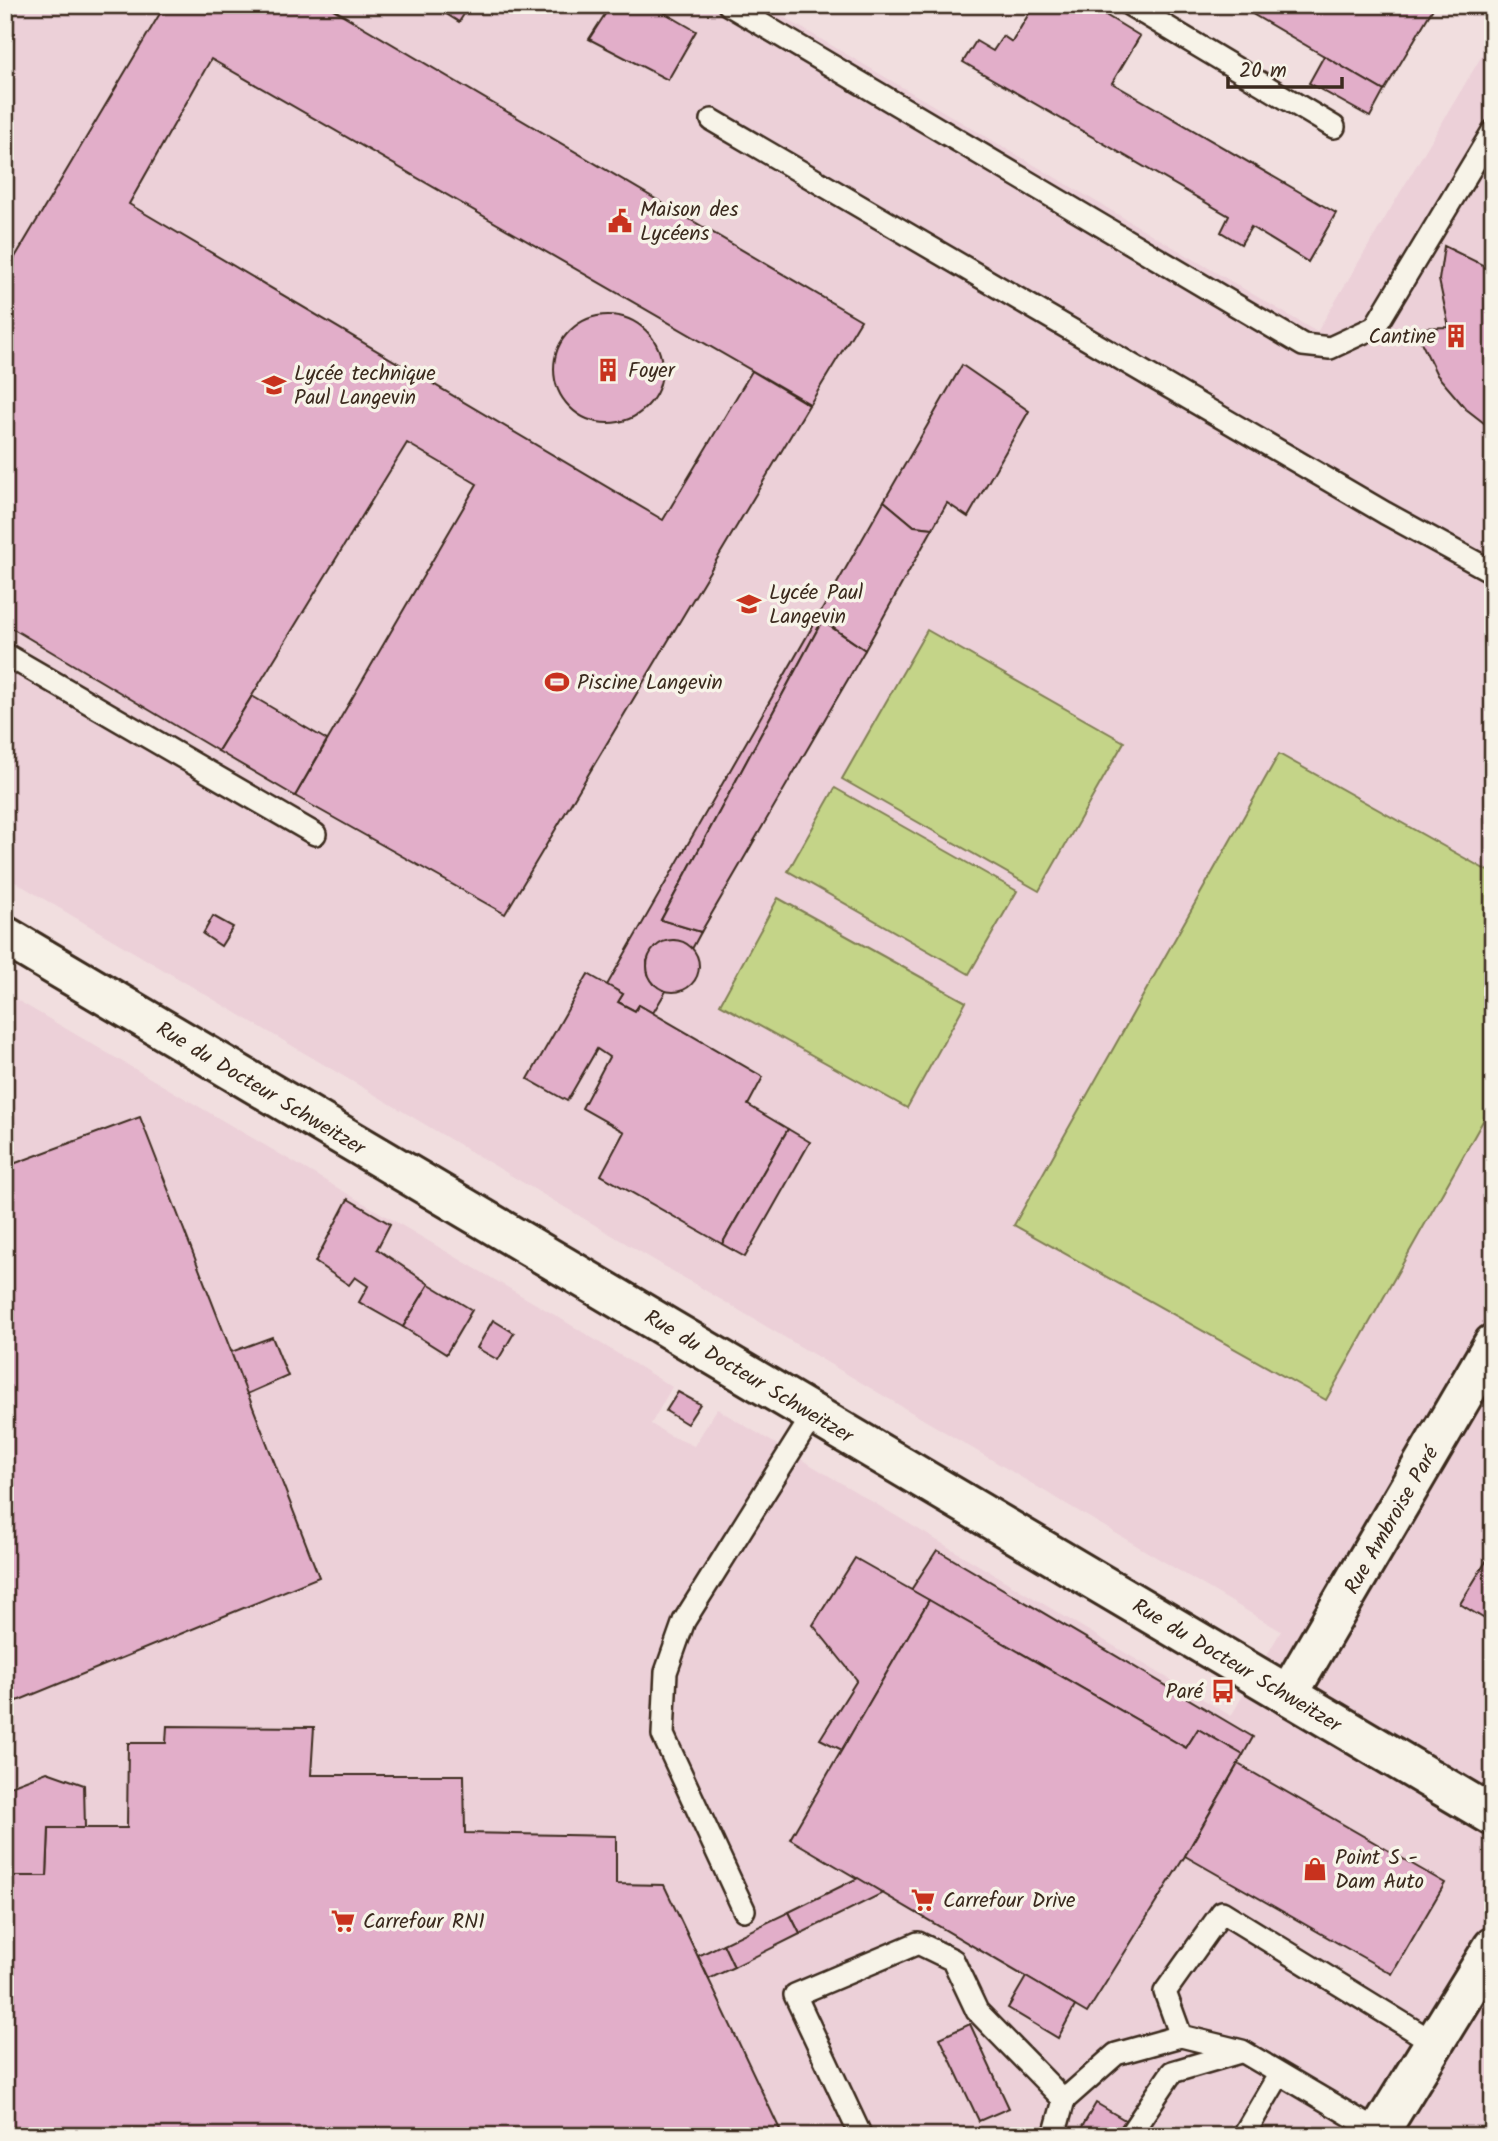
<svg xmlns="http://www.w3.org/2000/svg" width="1498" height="2141" font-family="Kalam,sans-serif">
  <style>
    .built { fill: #ecd0d8 }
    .green { fill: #c4d488; stroke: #807f53; stroke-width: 2 }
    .building { fill: #e2aec9; stroke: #3b2a1e; stroke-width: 2 }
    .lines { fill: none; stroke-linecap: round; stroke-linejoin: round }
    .lane-casing { stroke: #3b2a1e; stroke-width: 26 }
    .street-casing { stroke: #3b2a1e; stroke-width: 44 }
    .lane { stroke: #f7f3e8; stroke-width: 21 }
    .street { stroke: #f7f3e8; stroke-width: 38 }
    .labels { text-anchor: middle; stroke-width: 7; stroke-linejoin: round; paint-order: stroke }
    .poi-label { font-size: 21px; fill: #3b2a1e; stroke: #f7f3e8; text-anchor: start }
    .street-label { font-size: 21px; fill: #3b2a1e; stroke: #f7f3e8 }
  </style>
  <rect width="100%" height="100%" fill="#f1dedf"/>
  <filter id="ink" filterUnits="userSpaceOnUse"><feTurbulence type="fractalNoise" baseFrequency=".0143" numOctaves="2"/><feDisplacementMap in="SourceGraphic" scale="14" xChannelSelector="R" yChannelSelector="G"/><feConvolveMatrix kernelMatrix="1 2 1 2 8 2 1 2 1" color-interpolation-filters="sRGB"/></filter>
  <g filter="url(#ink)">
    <polygon class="built" points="5,5 763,5 1317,332 1493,37 1493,2136 5,2136 5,993 553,1314 672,1387 651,1424 669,1435 694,1446 717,1409 1231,1716 1281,1631 5,876"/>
    <g class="green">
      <polygon points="927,630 1124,742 1039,891 842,779"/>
      <polygon points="1279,754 1493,874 1493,1103 1326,1400 1014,1225"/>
      <polygon points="835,788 1017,891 969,974 788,871"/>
      <polygon points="778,898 966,1002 907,1108 720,1004"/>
    </g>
    <g class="building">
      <polygon points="165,5 326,5 861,320 810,404 211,59 129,204 663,520 752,371 809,405 505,914 295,796 477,484 407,443 218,751 5,624 5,274"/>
      <polygon points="432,5 470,5 459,22"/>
      <polygon points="611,5 651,5 696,31 668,80 589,39"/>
      <polygon points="1034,5 1089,5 1140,36 1112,83 1336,213 1308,262 1251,227 1241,244 1221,232 1229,216 963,62 976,41 993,51 1003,36 1012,42"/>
      <polygon points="1237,5 1435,5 1384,91"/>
      <polygon points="1324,56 1384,91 1370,117 1309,83"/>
      <polygon points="1444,246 1493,270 1493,430 1466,409 1437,375 1422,344 1418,328 1449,327 1439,280"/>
      <circle cx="608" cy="369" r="54"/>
      <polygon points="962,365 1029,411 968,517 947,503 933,528 914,526 884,501"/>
      <polygon points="884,501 914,526 933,528 865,650 818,617"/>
      <polygon points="818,617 822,621 661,920 701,932 692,949 674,940 655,947 647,961 648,974 654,984 666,991 653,1013 639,1005 635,1011 618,1002 623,994 607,985"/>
      <polygon points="822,621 865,650 701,932 661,920"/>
      <polygon points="252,696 327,740 295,796 218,751"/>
      <polygon points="213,916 233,927 221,946 203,934"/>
      <circle cx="673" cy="966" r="26"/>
      <polygon points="588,974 623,994 618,1002 635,1011 639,1005 763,1077 748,1105 788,1129 722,1244 601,1175 624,1132 582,1108 609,1057 597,1049 567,1101 528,1079"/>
      <polygon points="140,1117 319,1577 5,1706 5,1167"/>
      <polygon points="788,1129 810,1142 745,1257 722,1244"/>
      <polygon points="348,1199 390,1224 377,1249 429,1284 403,1327 359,1302 368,1286 355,1277 349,1285 315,1262"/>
      <polygon points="429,1284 472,1310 446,1354 403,1327"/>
      <polygon points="493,1320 514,1333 498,1360 477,1348"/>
      <polygon points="272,1337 288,1376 247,1394 231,1352"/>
      <polygon points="678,1392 700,1404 687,1424 666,1411"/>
      <polygon points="937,1550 1253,1737 1243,1755 1198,1729 1186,1748 911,1590"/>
      <polygon points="1493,1550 1493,1624 1460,1604"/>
      <polygon points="855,1558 929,1600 842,1750 820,1739 857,1680 813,1625"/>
      <polygon points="929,1600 1186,1748 1198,1729 1243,1755 1185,1856 1087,2013 790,1839"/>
      <polygon points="167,1726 314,1727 311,1775 464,1775 465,1833 616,1836 616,1884 664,1885 783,2136 5,2136 5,1876 47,1876 49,1828 127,1828 128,1743 166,1743"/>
      <polygon points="1238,1764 1445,1883 1392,1974 1185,1856"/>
      <polygon points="47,1772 84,1785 85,1828 49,1828 47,1876 5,1876 5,1788"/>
      <polygon points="858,1878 883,1893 800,1934 789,1912"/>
      <polygon points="789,1912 800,1934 734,1967 723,1944"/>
      <polygon points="723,1944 734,1967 709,1979 698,1956"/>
      <polygon points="1026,1977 1075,2006 1058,2038 1008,2008"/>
      <polygon points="970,2024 1009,2108 979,2121 940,2038"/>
      <polygon points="1096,2103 1152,2136 1085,2136 1079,2132"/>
    </g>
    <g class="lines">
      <g class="lane-casing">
        <g id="lane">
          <polyline points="729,5 1303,345 1330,348 1375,327 1493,131"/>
          <polyline points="1130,5 1334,127"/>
          <polyline points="712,120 1385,513 1493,572"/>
          <polyline points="5,654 315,834"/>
          <polyline points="744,1910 663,1735 666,1672 684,1621 813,1415"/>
          <polyline points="1181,2036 1165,1992 1222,1912 1433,2042"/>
          <polyline points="861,2136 795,1995 918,1943 953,1960 977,2011 1064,2100"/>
          <polyline points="1054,2136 1064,2100 1116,2054 1181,2036 1242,2051 1379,2132"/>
          <polyline points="1129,2136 1172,2072 1240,2052"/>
          <polyline points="1243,2136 1279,2075"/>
        </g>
      </g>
      <g class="street-casing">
        <g id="street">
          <polyline points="5,936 1493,1816"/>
          <polyline points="1288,1695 1493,1344"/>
          <polyline points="1377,2136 1493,1947"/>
        </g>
      </g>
      <use href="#lane" class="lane"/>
      <use href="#street" class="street"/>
    </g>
  </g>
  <defs>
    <g id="civic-bare" transform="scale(1.89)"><path d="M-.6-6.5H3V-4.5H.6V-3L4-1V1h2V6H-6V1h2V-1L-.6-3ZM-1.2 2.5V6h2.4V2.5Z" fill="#c8321e" stroke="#f7f3e8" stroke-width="2.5" paint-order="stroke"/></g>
    <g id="building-bare" transform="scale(1.89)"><path d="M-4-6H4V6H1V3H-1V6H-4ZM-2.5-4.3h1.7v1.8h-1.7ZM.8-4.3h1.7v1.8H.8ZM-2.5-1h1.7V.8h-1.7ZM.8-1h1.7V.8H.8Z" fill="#c8321e" stroke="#f7f3e8" stroke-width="2.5" paint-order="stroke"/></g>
    <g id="school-bare" transform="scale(1.89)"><path d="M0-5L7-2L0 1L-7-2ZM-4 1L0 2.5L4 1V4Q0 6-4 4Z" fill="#c8321e" stroke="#f7f3e8" stroke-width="2.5" paint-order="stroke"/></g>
    <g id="stadium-bare" transform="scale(1.89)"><path d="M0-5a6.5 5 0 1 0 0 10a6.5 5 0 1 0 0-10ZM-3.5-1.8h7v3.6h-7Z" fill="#c8321e" stroke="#f7f3e8" stroke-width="2.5" paint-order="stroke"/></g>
    <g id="bus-bare" transform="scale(1.89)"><path d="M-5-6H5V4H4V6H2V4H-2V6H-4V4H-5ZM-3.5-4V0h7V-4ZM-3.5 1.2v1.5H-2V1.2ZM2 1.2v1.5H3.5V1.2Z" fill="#c8321e" stroke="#f7f3e8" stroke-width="2.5" paint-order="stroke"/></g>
    <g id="shop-bare" transform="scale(1.89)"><path d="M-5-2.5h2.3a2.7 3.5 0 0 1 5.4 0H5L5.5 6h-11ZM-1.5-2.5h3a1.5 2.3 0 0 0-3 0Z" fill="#c8321e" stroke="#f7f3e8" stroke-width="2.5" paint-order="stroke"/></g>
    <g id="supermarket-bare" transform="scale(1.89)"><path d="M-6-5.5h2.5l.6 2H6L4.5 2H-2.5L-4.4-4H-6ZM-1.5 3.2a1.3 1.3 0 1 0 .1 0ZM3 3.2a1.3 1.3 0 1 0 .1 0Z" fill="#c8321e" stroke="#f7f3e8" stroke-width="2.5" paint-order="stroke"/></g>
  </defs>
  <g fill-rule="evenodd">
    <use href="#civic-bare" x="620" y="221"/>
    <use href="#building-bare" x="1456" y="336"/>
    <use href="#building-bare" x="608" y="370"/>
    <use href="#school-bare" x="274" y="385"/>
    <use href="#school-bare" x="749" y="604"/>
    <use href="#stadium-bare" x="557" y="682"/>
    <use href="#bus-bare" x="1223" y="1691"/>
    <use href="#shop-bare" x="1315" y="1869"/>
    <use href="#supermarket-bare" x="923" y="1900"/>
    <use href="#supermarket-bare" x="343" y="1921"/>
  </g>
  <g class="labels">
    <g class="poi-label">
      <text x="640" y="216">Maison des<tspan x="640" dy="24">Lycéens</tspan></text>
      <text x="1436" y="343" text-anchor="end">Cantine</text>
      <text x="628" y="377">Foyer</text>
      <text x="294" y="380">Lycée technique<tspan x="294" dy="24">Paul Langevin</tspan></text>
      <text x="769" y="599">Lycée Paul<tspan x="769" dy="24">Langevin</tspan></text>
      <text x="577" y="689">Piscine Langevin</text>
      <text x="1203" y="1698" text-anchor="end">Paré</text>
      <text x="1335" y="1864">Point S -<tspan x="1335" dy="24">Dam Auto</tspan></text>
      <text x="943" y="1907">Carrefour Drive</text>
      <text x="363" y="1928">Carrefour RN1</text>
    </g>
    <g class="street-label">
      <text transform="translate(261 1088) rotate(31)" y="7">Rue du Docteur Schweitzer</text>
      <text transform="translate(749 1376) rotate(31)" y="7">Rue du Docteur Schweitzer</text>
      <text transform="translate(1391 1520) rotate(-60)" y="7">Rue Ambroise Paré</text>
      <text transform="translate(1237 1665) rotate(31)" y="7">Rue du Docteur Schweitzer</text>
    </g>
  </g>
  <rect width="1498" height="2141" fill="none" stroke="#f7f3e8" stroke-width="28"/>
  <rect x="14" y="14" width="1470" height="2113" fill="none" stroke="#3b2a1e" stroke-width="2.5" filter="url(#ink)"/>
  <path d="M1228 77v10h114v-10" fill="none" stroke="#3b2a1e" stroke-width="3.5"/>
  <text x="1239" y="77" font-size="21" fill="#3b2a1e" stroke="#f7f3e8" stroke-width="5" paint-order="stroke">20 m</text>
</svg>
